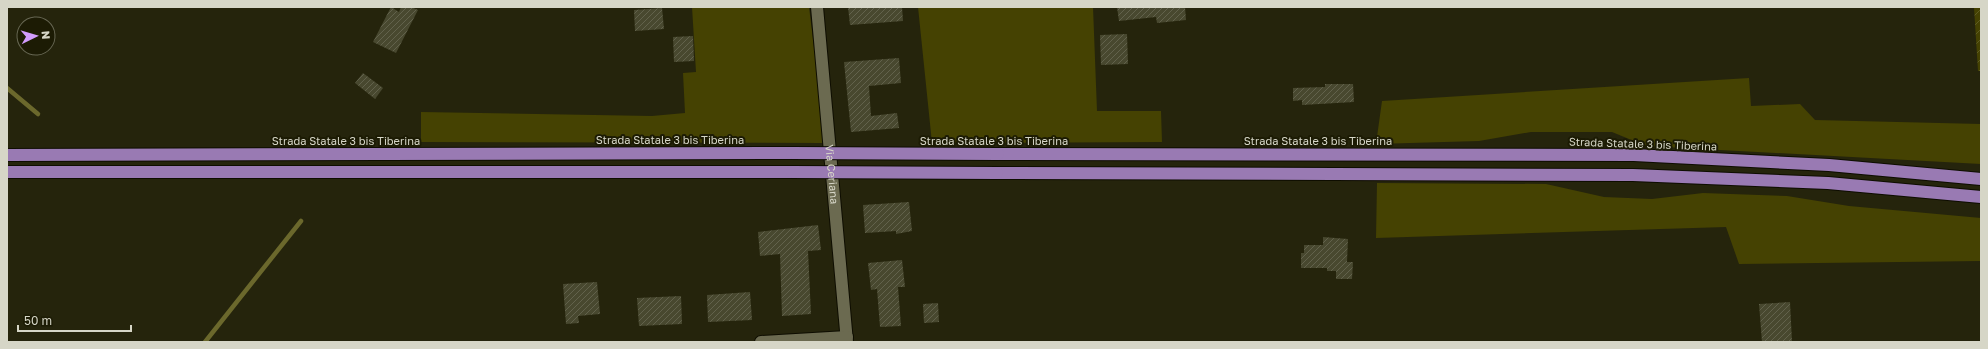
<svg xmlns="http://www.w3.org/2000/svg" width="1988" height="349" font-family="'Golos Text',sans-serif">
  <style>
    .grass { fill: #454202 }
    .garden { fill: url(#garden-furrows) }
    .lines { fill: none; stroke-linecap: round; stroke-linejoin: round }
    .stream { stroke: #6b682c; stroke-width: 4.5 }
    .building { fill: url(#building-hatch) }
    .street-casing { stroke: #0e0d00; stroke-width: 14 }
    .highway-casing { stroke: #0e0d00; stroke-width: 14 }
    .street { stroke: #6b6a50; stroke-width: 12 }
    .highway { stroke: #997ab3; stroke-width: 12 }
    .highway-bridge-casing { stroke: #0e0d00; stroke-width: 14; stroke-linecap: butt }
    .highway-bridge { stroke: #997ab3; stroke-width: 12 }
    .labels { text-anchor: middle; stroke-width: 4; stroke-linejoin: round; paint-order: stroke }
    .street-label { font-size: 11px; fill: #d6d6c7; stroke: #1c1b04 }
  </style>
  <defs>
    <pattern id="garden-furrows" width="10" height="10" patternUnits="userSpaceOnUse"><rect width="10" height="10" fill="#454202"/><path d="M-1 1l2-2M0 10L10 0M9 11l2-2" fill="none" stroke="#5f5d25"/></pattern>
    <pattern id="building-hatch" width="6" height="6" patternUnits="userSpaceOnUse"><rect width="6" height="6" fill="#48482f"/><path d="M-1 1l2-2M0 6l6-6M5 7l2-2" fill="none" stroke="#62624c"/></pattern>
  </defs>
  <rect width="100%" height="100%" fill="#25240c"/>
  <g class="grass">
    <polygon points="692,7 809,7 822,112 823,143 421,142 421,112 652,116 685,113 683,73 696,72"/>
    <polygon points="918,7 1093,7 1097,111 1161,111 1162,142 932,143"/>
    <polygon points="1749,78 1751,106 1800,104 1815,120 1981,124 1981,164 1646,146 1612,132 1531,132 1479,141 1376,144 1382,101"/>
    <polygon points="1377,183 1546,184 1604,197 1652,199 1703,193 1787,196 1849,206 1981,218 1981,261 1739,264 1726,227 1376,238"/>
  </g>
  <polygon class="garden" points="1974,7 1981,7 1981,71 1978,71"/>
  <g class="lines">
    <g class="stream">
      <polyline points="7,88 38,114"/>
      <polyline points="205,342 301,221"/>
    </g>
  </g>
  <g class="building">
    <polygon points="391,7 399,12 401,7 411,7 418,10 396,53 373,42"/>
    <polygon points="848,7 902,7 903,21 850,25"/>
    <polygon points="1117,7 1185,7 1186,20 1157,23 1156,17 1119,21"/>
    <polygon points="662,8 664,29 635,31 634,10"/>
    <polygon points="1127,34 1128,64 1101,65 1100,35"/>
    <polygon points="693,36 694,61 674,62 673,37"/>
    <polygon points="899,58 901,83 869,86 871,116 897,113 899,128 851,132 844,62"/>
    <polygon points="363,73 383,88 375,99 355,83"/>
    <polygon points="1325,84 1353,84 1354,102 1302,105 1302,100 1293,101 1293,88 1325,87"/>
    <polygon points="909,202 912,231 896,234 896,231 865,233 863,205"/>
    <polygon points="818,225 821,250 808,251 811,314 782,316 780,254 760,256 758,232"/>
    <polygon points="1323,237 1348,239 1347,262 1353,262 1352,279 1336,279 1336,271 1327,271 1327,268 1301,268 1301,253 1304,253 1304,245 1323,245"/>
    <polygon points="902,260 905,287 898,287 901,326 880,327 877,289 871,290 868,263"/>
    <polygon points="597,282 600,314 578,316 579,323 566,324 563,284"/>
    <polygon points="750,292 752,320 708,322 707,295"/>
    <polygon points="681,296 682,324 639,326 637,298"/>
    <polygon points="1790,302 1792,342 1762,342 1759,304"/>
    <polygon points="938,303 939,322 924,323 923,304"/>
  </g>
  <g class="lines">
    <g class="street-casing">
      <g id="street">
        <path id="s1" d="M817,7L847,342"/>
        <polyline points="761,342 847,337"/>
      </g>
    </g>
    <g class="highway-casing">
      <g id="highway">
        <polyline points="998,154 1634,155 1829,165 1981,179"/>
        <polyline points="7,155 792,153"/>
        <polyline points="7,172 792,172"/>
        <polyline points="997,173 1633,175 1828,183 1981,197"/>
      </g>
    </g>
    <use href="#street" class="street"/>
    <use href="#highway" class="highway"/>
    <g class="highway-bridge-casing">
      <g id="highway-bridge">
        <polyline points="792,153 998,154"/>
        <polyline points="792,172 997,173"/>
      </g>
    </g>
    <use href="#highway-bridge" class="highway-bridge"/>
  </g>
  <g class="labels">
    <g class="street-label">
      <text x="670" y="144">Strada Statale 3 bis Tiberina</text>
      <text x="346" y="145">Strada Statale 3 bis Tiberina</text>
      <text x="994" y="145">Strada Statale 3 bis Tiberina</text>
      <text x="1318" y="145">Strada Statale 3 bis Tiberina</text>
      <text transform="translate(1643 144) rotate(2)" y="4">Strada Statale 3 bis Tiberina</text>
      <text dy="4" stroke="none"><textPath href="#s1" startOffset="168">Via Ceriana</textPath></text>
    </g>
  </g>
  <rect width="1988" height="349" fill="none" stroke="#d6d6c7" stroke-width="16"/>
  <g transform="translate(36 36) rotate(85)"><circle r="19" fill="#1c1b04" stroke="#666652"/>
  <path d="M0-3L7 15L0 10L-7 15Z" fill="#d29cfd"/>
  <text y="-6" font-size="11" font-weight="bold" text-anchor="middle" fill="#d6d6c7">N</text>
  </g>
  <path d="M18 325v6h113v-6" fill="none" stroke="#d6d6c7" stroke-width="2"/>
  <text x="24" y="325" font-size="12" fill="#d6d6c7" stroke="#1c1b04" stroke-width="3" paint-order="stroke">50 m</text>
</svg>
